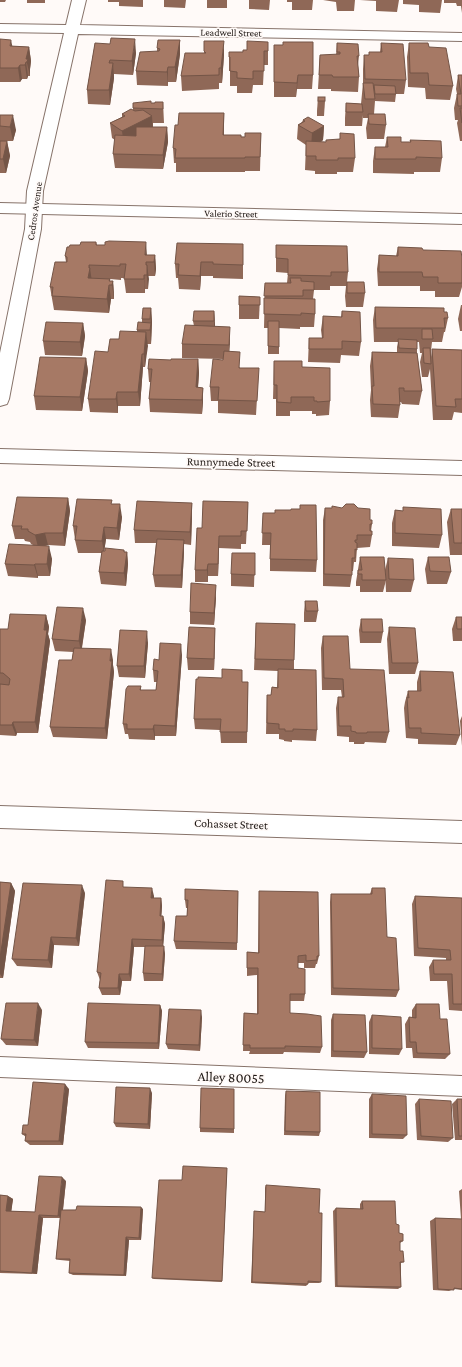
<svg xmlns="http://www.w3.org/2000/svg" width="462" height="1367" font-family="'Crimson Pro',serif">
  <style>
    .lines { fill: none; stroke-linecap: round; stroke-linejoin: round }
    .lane-casing { stroke: #87736a; stroke-width: 2 }
    .street-casing { stroke: #87736a; stroke-width: 2 }
    .secondary-casing { stroke: #87736a; stroke-width: 2 }
    .lane { fill: #fff; fill-rule: evenodd }
    .street { fill: #fff; fill-rule: evenodd }
    .secondary { fill: #fff; fill-rule: evenodd }
    .wall { fill: #8f6857 }
    .shaded-wall { fill: #745547 }
    .building { fill: #a67965; stroke: #745547 }
    .labels { text-anchor: middle; stroke-width: 3.5; stroke-linejoin: round; paint-order: stroke }
    .far-street-label { font-size: 10px; fill: #1d1612; stroke: #fffaf8 }
    .street-label { font-size: 12px; fill: #1d1612; stroke: #fffaf8 }
    .near-street-label { font-size: 14px; fill: #1d1612; stroke: #fffaf8 }
  </style>
  <rect width="100%" height="100%" fill="#fffaf8"/>
  <g class="lines">
    <g class="lane-casing">
      <polygon id="lane" points="0,1057 462,1076 462,1096 0,1077"/>
    </g>
    <g class="street-casing">
      <g id="street">
        <polygon points="72,0 86,0 80,25 462,33 462,41 78,34 43,191 41,229 9,399 7,404 0,406 0,353 25,229 27,191 64,33 0,32 0,24 66,25"/>
        <polygon points="0,449 462,461 462,475 0,463"/>
        <polygon points="0,806 462,821 462,843 0,828"/>
      </g>
    </g>
    <g class="secondary-casing">
      <polygon id="secondary" points="0,203 462,214 462,224 0,213"/>
    </g>
    <use href="#lane" class="lane"/>
    <use href="#street" class="street"/>
    <use href="#secondary" class="secondary"/>
  </g>
  <g class="wall">
    <polygon points="0,0 6,0 5,2 0,2"/>
    <rect x="27" y="0" width="18" height="3"/>
    <polygon points="108,0 143,0 143,7 119,6 119,2 108,2"/>
    <polygon points="161,0 186,0 185,8 164,7 164,0"/>
    <rect x="207" y="0" width="20" height="8"/>
    <polygon points="249,0 270,0 269,10 249,9"/>
    <polygon points="285,0 313,0 312,10 292,10 292,2 287,2 287,0"/>
    <polygon points="323,0 355,0 354,11 337,11 336,2"/>
    <polygon points="360,0 399,0 397,12 376,11 376,1"/>
    <polygon points="403,0 442,0 440,13 419,12 419,5 403,4"/>
    <polygon points="444,0 462,0 462,13 461,6 457,6 456,3 444,3"/>
    <polygon points="0,39 12,46 29,47 31,61 30,69 30,76 28,76 27,79 22,79 20,82 0,82"/>
    <polygon points="180,40 180,54 176,82 168,82 168,86 137,85 136,71 157,51 157,48"/>
    <polygon points="204,41 224,55 222,83 219,83 219,89 182,91 181,76 204,53"/>
    <polygon points="268,42 268,65 264,65 263,85 253,85 252,93 237,93 237,86 230,86 230,71 229,71 229,57"/>
    <polygon points="95,43 136,53 133,75 114,74 114,78 110,105 88,104 87,90"/>
    <polygon points="337,43 359,56 358,65 359,77 358,92 331,91 331,89 318,89 320,55 336,55"/>
    <polygon points="381,43 406,80 404,94 396,94 395,102 375,101 374,114 386,125 384,139 367,139 366,128 368,118 363,118 363,115 362,126 345,126 345,118 346,103 361,104 363,83 363,69 364,55 369,55 369,52 380,52"/>
    <polygon points="409,43 429,47 453,86 450,100 426,99 425,88 408,87 407,57"/>
    <polygon points="274,45 313,75 312,89 297,89 296,97 274,97"/>
    <polygon points="458,75 462,75 462,141 460,141 457,123 458,120 455,120 454,108 457,94 456,89"/>
    <polygon points="318,97 325,101 324,116 317,116 317,111"/>
    <polygon points="151,101 151,103 155,103 163,102 164,123 153,123 153,127 167,127 168,142 163,169 115,168 113,154 115,140 112,138 110,123 122,117 122,114 133,110 133,108"/>
    <polygon points="224,113 224,135 245,137 261,133 260,171 245,171 245,172 176,172 176,163 174,163 173,148 178,125"/>
    <polygon points="0,115 16,130 13,141 0,141"/>
    <polygon points="303,120 324,126 323,140 321,142 326,142 340,139 340,133 355,158 353,172 337,172 337,174 315,174 315,171 305,170 306,145 297,139 298,125 302,122"/>
    <polygon points="387,137 401,142 410,142 410,140 442,158 440,172 414,172 414,174 373,173 373,161 375,147 385,147"/>
    <polygon points="0,141 7,141 10,156 6,173 0,173"/>
    <polygon points="96,242 97,245 147,255 155,255 156,269 155,276 148,276 148,289 145,289 145,293 126,293 124,278 121,278 121,280 110,279 110,281 113,281 114,295 114,299 111,299 109,313 54,310 50,287 66,262 65,256 69,247"/>
    <polygon points="243,244 243,279 213,278 213,276 201,276 200,290 179,289 178,278 176,278 175,264"/>
    <polygon points="276,245 348,272 347,282 365,293 363,307 346,307 345,296 346,286 330,286 330,290 314,290 313,299 315,314 314,327 300,327 300,329 279,328 279,354 268,354 268,328 264,328 265,283 287,283 288,273 276,272"/>
    <polygon points="398,247 423,250 462,258 462,287 459,297 435,297 435,291 420,291 420,286 378,286 377,269 379,255 396,256"/>
    <polygon points="239,296 260,297 259,319 239,319"/>
    <polygon points="461,305 462,305 462,331 460,331 458,319"/>
    <polygon points="375,307 444,312 448,318 445,332 444,332 442,342 432,342 431,351 431,357 432,349 462,350 462,413 454,412 452,420 433,420 430,369 428,377 422,377 420,362 422,353 420,353 419,342 417,342 417,353 422,391 419,405 402,404 401,402 400,402 400,405 398,418 371,417 370,400 371,390 370,366 372,352 397,352 397,347 398,342 374,342 373,320"/>
    <polygon points="151,308 152,322 151,344 147,344 145,367 143,367 140,406 118,406 118,413 90,412 88,399 108,352 119,339 137,332 137,330 142,322 142,319"/>
    <polygon points="214,311 215,326 230,340 229,351 240,368 258,382 256,415 218,413 218,401 211,401 210,387 223,359 182,358 182,344 194,326 193,321"/>
    <polygon points="342,311 361,342 359,356 341,355 340,363 308,362 309,338 322,338 321,330 323,316 341,317"/>
    <polygon points="83,323 85,336 82,356 45,355 43,341"/>
    <polygon points="86,358 88,371 82,411 36,410 34,396"/>
    <polygon points="198,359 199,373 198,387 203,388 203,401 202,414 150,412 149,399 151,382 149,382 148,369 171,360"/>
    <polygon points="274,361 302,367 330,401 329,415 316,416 316,414 312,414 312,411 290,411 290,416 276,416 276,399 273,399"/>
    <polygon points="68,498 70,511 65,546 48,545 45,546 52,559 50,576 38,576 38,578 8,576 5,564 33,545 31,544 30,542 25,541 24,539 15,539 12,526"/>
    <polygon points="248,502 246,544 241,544 241,549 219,548 218,576 208,576 208,582 195,582 195,570 202,528"/>
    <polygon points="192,503 192,516 191,545 184,544 184,552 182,588 155,587 153,575 156,543 135,543 134,530"/>
    <polygon points="112,504 122,517 119,540 106,539 104,551 127,552 128,564 126,586 101,584 99,572 102,553 78,553 75,540 75,539 73,526"/>
    <polygon points="403,507 442,535 439,548 392,546 392,523 395,510 403,511"/>
    <polygon points="325,508 370,520 372,524 371,531 372,535 370,547 357,548 356,562 354,562 353,571 352,571 352,575 350,587 323,586 323,520"/>
    <polygon points="451,509 462,509 462,555 450,555 447,522"/>
    <polygon points="275,510 317,560 316,572 270,571 270,545 262,545 263,513 275,513"/>
    <polygon points="255,553 254,587 231,586 231,574"/>
    <polygon points="360,557 386,580 383,592 360,592 360,586 356,586 356,582"/>
    <polygon points="428,557 451,572 447,584 427,584 425,569"/>
    <polygon points="388,558 414,580 411,592 386,592 385,570"/>
    <polygon points="216,597 214,625 190,624 190,612"/>
    <polygon points="305,601 318,611 316,622 304,622 304,613"/>
    <polygon points="46,615 49,627 48,634 50,641 38,733 17,733 16,736 0,735 0,629 8,629"/>
    <polygon points="456,617 462,617 462,641 453,641 452,629"/>
    <polygon points="361,619 383,632 381,643 360,643 359,630"/>
    <polygon points="86,620 82,648 113,660 113,665 114,672 107,739 53,737 50,727 72,660 73,652 55,651 52,639"/>
    <polygon points="256,623 294,660 294,669 317,730 316,741 292,740 292,742 284,741 284,740 279,739 279,734 266,734 267,695 271,695 272,687 277,687 278,671 254,670"/>
    <polygon points="389,627 418,663 415,674 389,674 387,639"/>
    <polygon points="215,628 215,639 214,670 188,670 187,658"/>
    <polygon points="323,636 350,669 389,732 386,743 365,742 364,744 354,744 354,742 349,742 349,737 337,736 336,708 338,697 342,697 341,690 322,690 321,648"/>
    <polygon points="148,643 145,678 119,677 117,666"/>
    <polygon points="182,655 176,736 155,736 155,740 129,739 128,734 125,734 123,724 141,686 141,690 156,690 157,682 154,682 153,670 159,660"/>
    <polygon points="420,671 460,735 456,745 418,744 418,739 406,738 404,708 405,702 408,691 417,691 417,682"/>
    <polygon points="242,682 248,682 247,743 221,743 220,730 195,729 194,719"/>
    <polygon points="462,716 462,746 460,721"/>
    <polygon points="0,882 11,883 15,891 3,978 0,978"/>
    <polygon points="125,887 154,896 154,898 161,898 162,906 161,916 163,916 165,924 163,946 165,954 163,981 144,981 143,973 145,947 134,947 131,981 122,981 120,995 102,995 99,988 100,980 97,972"/>
    <polygon points="372,888 387,937 399,990 396,997 331,995 330,902 331,894 370,894"/>
    <polygon points="238,891 237,950 176,949 174,941 187,916 187,908 186,908 185,900"/>
    <polygon points="259,891 319,956 317,964 316,964 315,968 304,968 304,963 298,963 298,968 305,994 304,1001 290,1001 290,1013 322,1047 320,1053 284,1052 283,1054 249,1054 250,1051 243,1051 244,1013 257,1014 257,975 247,976 247,952 258,953"/>
    <polygon points="85,893 79,946 54,945 52,968 17,966 12,959"/>
    <polygon points="415,896 462,898 462,1011 449,1010 447,981 430,981 429,967 433,960 446,960 446,958 414,956 412,904"/>
    <polygon points="416,1004 440,1019 450,1054 445,1059 413,1058 412,1048 406,1048 405,1024 409,1017 412,1018 412,1010"/>
    <polygon points="160,1005 162,1011 159,1049 88,1048 85,1042"/>
    <polygon points="42,1010 38,1046 6,1045 1,1039"/>
    <polygon points="333,1014 367,1052 364,1058 331,1057 331,1020"/>
    <polygon points="372,1015 402,1049 399,1055 369,1054 369,1022"/>
    <polygon points="202,1017 200,1051 168,1049 166,1044"/>
    <polygon points="69,1089 63,1145 30,1145 25,1141 26,1137 22,1134 28,1125"/>
    <polygon points="234,1089 234,1133 200,1132 200,1128"/>
    <polygon points="286,1091 320,1132 319,1136 284,1135 285,1096"/>
    <polygon points="152,1093 150,1129 116,1127 114,1123"/>
    <polygon points="372,1094 407,1135 403,1139 369,1138 369,1099"/>
    <polygon points="419,1099 453,1138 448,1142 417,1140 415,1104"/>
    <polygon points="457,1099 462,1099 462,1140 455,1140 452,1104"/>
    <polygon points="227,1168 222,1282 154,1279 152,1278 182,1180"/>
    <polygon points="66,1181 63,1210 143,1209 141,1240 129,1240 126,1276 73,1275 69,1273 70,1261 60,1260 56,1259 60,1218 43,1218 37,1274 0,1273 0,1195 8,1196 13,1199 11,1211 35,1212"/>
    <polygon points="266,1185 319,1213 321,1282 319,1283 308,1283 308,1284 306,1286 251,1283 254,1214 254,1211 265,1212 265,1188"/>
    <polygon points="462,1189 462,1290 454,1289 449,1291 433,1290 430,1221 435,1218 461,1219 459,1191"/>
    <polygon points="362,1201 396,1224 399,1233 403,1241 400,1243 400,1251 404,1262 401,1263 401,1287 398,1289 335,1287 333,1211 336,1208 360,1209 360,1204"/>
  </g>
  <g class="shaded-wall">
    <polygon points="135,39 136,53 133,75 132,61"/>
    <polygon points="11,40 14,54 10,46"/>
    <polygon points="180,40 180,54 176,82 175,67"/>
    <polygon points="224,41 224,55 222,83 221,68"/>
    <polygon points="29,47 31,61 30,69 30,76 26,59"/>
    <polygon points="26,62 28,76 27,79 25,65"/>
    <polygon points="113,63 114,78 110,105 109,90"/>
    <polygon points="20,65 22,79 20,82 18,68"/>
    <polygon points="168,67 168,86 167,72"/>
    <polygon points="298,75 297,89 296,97 297,83"/>
    <polygon points="224,113 224,128 223,149 223,135"/>
    <polygon points="13,115 16,130 13,141 10,127"/>
    <polygon points="152,116 153,130 124,146 122,131"/>
    <polygon points="324,126 323,140 311,148 312,133"/>
    <polygon points="167,127 168,142 163,169 163,155"/>
    <polygon points="7,141 10,156 6,173 3,159"/>
    <polygon points="146,242 147,256 146,262 147,274 147,265 149,279 148,289 145,255"/>
    <polygon points="155,255 156,269 155,276 154,262"/>
    <polygon points="201,262 201,276 200,290 200,276"/>
    <polygon points="89,265 90,270 90,268 92,282 88,278"/>
    <polygon points="144,275 145,289 145,293 144,279"/>
    <polygon points="113,281 114,295 114,299 112,285"/>
    <polygon points="109,285 111,299 109,313 107,299"/>
    <polygon points="151,308 152,322 151,344 150,330"/>
    <polygon points="214,311 215,325 214,335"/>
    <polygon points="83,323 85,336 82,356 80,342"/>
    <polygon points="230,327 230,340 229,359 229,345"/>
    <polygon points="146,332 148,346 145,367 144,354"/>
    <polygon points="142,354 143,367 140,406 138,392"/>
    <polygon points="86,358 88,371 82,411 80,397"/>
    <polygon points="198,359 199,373 197,401 196,387"/>
    <polygon points="203,388 203,401 202,414 202,400"/>
    <polygon points="117,392 118,406 118,413 116,399"/>
    <polygon points="68,498 70,511 65,546 63,533"/>
    <polygon points="192,503 192,516 191,545 190,532"/>
    <polygon points="120,504 122,517 119,540 117,528"/>
    <polygon points="104,527 106,539 104,553 102,541"/>
    <polygon points="45,533 48,545 38,547 35,535"/>
    <polygon points="219,536 219,548 218,576 218,564"/>
    <polygon points="184,540 184,552 182,588 181,575"/>
    <polygon points="49,546 52,559 50,576 47,564"/>
    <polygon points="124,550 126,560 127,552 128,564 126,586 124,573"/>
    <polygon points="35,564 38,576 38,578 34,565"/>
    <polygon points="208,564 208,582 207,570"/>
    <polygon points="216,585 216,597 214,625 214,613"/>
    <polygon points="83,608 86,620 81,652 79,641"/>
    <polygon points="46,615 49,627 48,634 50,641 38,733 35,722"/>
    <polygon points="215,628 215,639 214,670 214,659"/>
    <polygon points="147,631 148,643 145,678 144,666"/>
    <polygon points="181,644 182,655 176,736 175,726"/>
    <polygon points="111,649 113,660 113,665 114,672 107,739 105,728"/>
    <polygon points="13,722 17,733 16,736 12,725"/>
    <polygon points="154,725 155,736 155,740 153,729"/>
    <polygon points="11,883 15,891 3,978 0,974 0,958"/>
    <polygon points="82,885 85,893 79,946 76,938"/>
    <polygon points="152,888 154,896 153,906 151,898"/>
    <polygon points="161,898 162,906 161,924 160,916"/>
    <polygon points="163,916 165,924 163,948 162,940"/>
    <polygon points="51,937 54,945 52,968 48,960"/>
    <polygon points="132,939 134,947 131,981 129,974"/>
    <polygon points="164,946 165,954 163,981 162,974"/>
    <polygon points="119,974 122,981 120,995 118,988"/>
    <polygon points="38,1003 42,1010 38,1046 34,1040"/>
    <polygon points="160,1005 162,1011 159,1049 158,1043"/>
    <polygon points="201,1010 202,1017 200,1051 199,1045"/>
    <polygon points="65,1084 69,1089 63,1145 59,1141"/>
    <polygon points="150,1088 152,1093 150,1129 148,1124"/>
    <polygon points="62,1177 66,1181 62,1218 58,1216"/>
    <polygon points="8,1196 13,1199 11,1214 6,1211"/>
    <polygon points="141,1207 143,1209 141,1240 139,1238"/>
    <polygon points="39,1215 43,1218 37,1274 32,1273"/>
    <polygon points="126,1237 129,1240 126,1276 124,1275"/>
  </g>
  <g class="building">
    <polygon points="111,38 135,39 132,61 110,60 109,63 113,63 109,90 87,90 95,43 110,44"/>
    <polygon points="0,39 11,40 10,46 29,47 26,59 28,59 27,62 26,62 25,65 20,65 18,68 0,68"/>
    <polygon points="158,40 180,40 175,67 168,67 167,72 136,71 140,52 159,51 160,49 157,48"/>
    <polygon points="204,41 224,41 221,68 219,68 219,75 181,76 185,53 206,53 204,51"/>
    <polygon points="247,41 268,42 268,51 264,51 264,71 253,71 253,79 237,78 237,72 230,71 230,57 229,57 229,52 243,52 243,50 247,50"/>
    <polygon points="283,42 313,42 313,75 298,75 297,83 274,82 274,45 283,45"/>
    <polygon points="337,43 358,44 359,56 357,56 359,77 333,77 332,75 319,75 320,55 340,54 340,52 337,52"/>
    <polygon points="381,43 403,44 406,80 365,79 364,55 369,55 369,52 382,52"/>
    <polygon points="409,43 428,43 429,47 446,48 453,86 429,85 428,73 410,73"/>
    <polygon points="458,75 462,75 462,106 458,106 457,94 461,94"/>
    <polygon points="363,83 373,83 375,99 365,99"/>
    <polygon points="374,85 395,86 396,94 375,94"/>
    <rect x="318" y="97" width="7" height="4"/>
    <polygon points="151,101 151,103 155,103 155,102 163,102 163,109 133,108 133,103"/>
    <polygon points="346,103 362,104 363,112 346,112"/>
    <polygon points="460,108 462,108 462,123"/>
    <polygon points="131,109 135,111 143,110 152,116 122,131 110,123 125,116 122,114"/>
    <polygon points="179,113 224,113 223,135 241,135 241,137 245,137 245,133 261,133 260,157 245,157 245,158 175,158 176,149 173,148 175,125 178,125"/>
    <polygon points="368,114 385,114 386,125 369,124"/>
    <polygon points="0,115 13,115 10,127 0,126"/>
    <polygon points="308,117 324,126 312,133 298,125 305,121 303,120"/>
    <polygon points="136,127 167,127 163,155 113,154 115,135 136,136"/>
    <polygon points="340,133 354,134 355,158 338,158 338,160 316,160 316,156 306,156 306,141 326,142 326,140 340,139"/>
    <polygon points="387,137 401,137 401,142 411,142 410,140 441,141 442,158 416,157 416,159 375,159 375,147 388,147"/>
    <polygon points="0,141 7,141 3,159 0,159"/>
    <polygon points="109,241 146,242 145,255 155,255 154,262 146,262 146,265 147,265 147,275 144,275 144,279 124,279 126,264 120,264 120,266 89,265 89,268 90,268 88,278 110,279 109,281 113,281 112,285 109,285 107,299 52,296 53,287 50,287 55,262 67,262 67,257 65,256 67,247 69,247 70,245 80,245 81,242 96,242 96,245 105,245 105,242"/>
    <polygon points="177,243 243,244 243,265 213,264 213,262 201,262 200,276 178,275 179,264 175,264"/>
    <polygon points="276,245 347,246 348,272 331,272 331,276 288,275 288,259 276,258"/>
    <polygon points="398,247 422,248 423,250 461,251 462,258 462,283 438,283 438,277 423,277 422,272 379,272 379,255 398,256"/>
    <polygon points="290,278 301,278 301,281 314,282 314,290 303,290 303,296 264,296 265,283 291,283"/>
    <polygon points="347,282 364,282 365,293 347,293"/>
    <polygon points="239,296 260,297 260,305 239,305"/>
    <polygon points="264,298 315,299 315,314 301,313 301,315 264,314"/>
    <polygon points="375,307 444,308 444,312 447,312 448,318 444,318 445,328 376,328"/>
    <polygon points="143,308 151,308 150,319 142,319"/>
    <polygon points="194,311 214,311 214,321 193,321"/>
    <polygon points="342,311 360,312 361,342 342,341 342,349 309,349 309,338 323,338 323,316 342,317"/>
    <polygon points="268,321 279,321 279,347 268,346"/>
    <polygon points="46,322 83,323 80,342 43,341"/>
    <polygon points="138,322 151,323 150,330 137,330"/>
    <polygon points="185,325 230,327 229,345 182,344"/>
    <polygon points="422,329 432,329 433,339 422,339"/>
    <polygon points="120,331 146,332 144,354 142,354 138,392 117,392 116,399 88,399 95,351 108,352 110,339 119,339"/>
    <polygon points="398,339 417,340 417,349 399,348"/>
    <polygon points="423,348 430,348 431,364 424,363"/>
    <polygon points="432,349 462,350 462,399 455,399 456,407 436,406"/>
    <polygon points="224,351 240,352 239,368 259,368 257,401 218,400 219,387 210,387 213,359 223,360"/>
    <polygon points="372,352 417,353 422,391 404,391 404,388 399,388 400,405 373,404 372,386 374,386"/>
    <polygon points="40,357 86,358 80,397 34,396"/>
    <polygon points="149,359 171,360 171,359 198,359 196,387 203,388 202,400 149,399 152,369 148,369"/>
    <polygon points="274,361 302,361 302,367 330,368 330,401 317,402 317,401 314,401 314,397 291,397 291,403 277,402 277,385 274,385"/>
    <polygon points="17,497 68,498 63,533 45,533 35,535 28,531 28,529 21,529 22,526 12,526"/>
    <polygon points="77,499 112,500 111,504 120,504 117,528 104,527 102,541 75,540 77,526 73,526"/>
    <polygon points="137,501 192,503 190,532 134,530"/>
    <polygon points="203,501 248,502 247,531 241,531 241,536 219,536 218,564 208,564 207,570 195,570 197,528 202,528"/>
    <polygon points="346,504 354,504 358,508 370,509 370,520 372,520 372,524 370,524 370,531 372,531 372,535 357,535 357,540 355,540 355,542 357,543 357,550 355,549 355,558 352,558 352,575 324,574 325,508 332,508 332,506 342,508"/>
    <polygon points="300,505 316,505 317,560 270,559 271,533 262,533 263,513 275,513 275,510 291,510 291,509 300,509"/>
    <polygon points="403,507 441,509 442,535 395,533 395,510 403,511"/>
    <polygon points="451,509 462,509 462,543 454,543"/>
    <polygon points="157,539 184,540 181,575 153,575"/>
    <polygon points="9,544 49,546 47,564 35,564 34,565 5,564"/>
    <polygon points="105,548 124,550 124,552 127,552 124,573 99,572 102,551 105,551"/>
    <polygon points="232,553 255,553 255,575 231,574"/>
    <polygon points="360,557 384,557 386,580 362,580 362,574 358,574 358,570 362,570"/>
    <polygon points="428,557 449,557 451,572 430,571"/>
    <polygon points="388,558 413,559 414,580 389,579"/>
    <polygon points="191,583 216,585 214,613 190,612"/>
    <polygon points="305,601 317,601 318,611 306,611"/>
    <polygon points="57,607 83,608 79,641 52,639"/>
    <polygon points="10,614 46,615 44,630 47,630 35,722 13,722 12,725 0,725 0,684 9,685 10,679 3,673 0,673 0,629 8,629"/>
    <polygon points="456,617 462,617 462,629 457,629"/>
    <polygon points="361,619 382,619 383,632 362,632"/>
    <polygon points="256,623 295,624 294,660 255,659"/>
    <polygon points="189,627 215,628 214,659 187,658"/>
    <polygon points="389,627 415,628 418,663 392,663"/>
    <polygon points="120,630 147,631 144,666 117,666"/>
    <polygon points="323,636 348,636 350,669 384,670 389,732 367,732 367,733 356,733 356,732 351,731 351,726 339,726 338,697 344,697 343,679 324,678"/>
    <polygon points="160,643 181,644 175,726 154,725 153,729 127,729 127,724 123,724 126,689 128,686 141,686 140,690 156,690 158,671 153,670 154,659 159,660"/>
    <polygon points="74,648 111,649 110,661 112,661 105,728 50,727 59,660 72,660"/>
    <polygon points="222,669 242,670 242,682 248,682 247,732 220,732 221,719 194,719 196,679 198,679 198,677 222,678"/>
    <polygon points="278,669 316,670 317,730 293,729 293,731 285,731 285,729 279,729 279,724 267,723 267,695 271,695 272,687 278,688"/>
    <polygon points="420,671 453,672 460,735 421,733 421,728 409,728 407,697 409,698 408,691 421,691"/>
    <polygon points="106,880 123,881 123,887 152,888 151,898 161,898 160,916 163,916 162,940 132,939 129,974 119,974 118,988 99,988 101,973 97,972"/>
    <polygon points="0,882 11,883 0,958"/>
    <polygon points="23,883 82,885 76,938 51,937 48,960 12,959"/>
    <polygon points="372,888 385,888 387,937 396,938 399,990 333,988 331,894 372,894"/>
    <polygon points="185,889 238,891 237,943 174,941 176,916 187,916 188,900 185,900"/>
    <polygon points="259,891 318,892 319,956 317,956 317,960 306,961 306,955 298,956 298,968 305,969 305,994 290,994 290,1013 307,1014 321,1016 322,1047 285,1046 285,1048 250,1048 250,1045 243,1045 244,1013 258,1014 258,968 247,968 247,952 259,953"/>
    <polygon points="415,896 462,898 462,1004 453,1004 452,974 434,974 433,960 451,960 450,950 418,948"/>
    <polygon points="145,946 164,946 162,974 143,973"/>
    <polygon points="6,1003 38,1003 34,1040 1,1039"/>
    <polygon points="88,1003 160,1005 158,1043 85,1042"/>
    <polygon points="416,1004 439,1004 440,1019 447,1019 450,1054 417,1053 416,1042 410,1042 409,1017 416,1018"/>
    <polygon points="169,1009 201,1010 199,1045 166,1044"/>
    <polygon points="333,1014 365,1015 367,1052 333,1051"/>
    <polygon points="372,1015 401,1017 402,1049 372,1048"/>
    <polygon points="33,1082 65,1084 59,1141 25,1141 26,1134 22,1134 23,1125 28,1125"/>
    <polygon points="116,1087 150,1088 148,1124 114,1123"/>
    <polygon points="201,1088 234,1089 234,1129 200,1128"/>
    <polygon points="286,1091 320,1092 320,1132 285,1131"/>
    <polygon points="372,1094 406,1096 407,1135 372,1134"/>
    <polygon points="419,1099 451,1101 453,1138 421,1136"/>
    <polygon points="457,1099 462,1099 462,1136 459,1136"/>
    <polygon points="183,1166 227,1168 222,1281 152,1278 159,1180 182,1180"/>
    <polygon points="39,1176 62,1177 58,1216 39,1215 32,1273 0,1271 0,1195 8,1196 6,1211 35,1212"/>
    <polygon points="266,1185 320,1189 319,1213 322,1213 321,1282 308,1281 308,1284 252,1282 254,1211 265,1212"/>
    <polygon points="362,1201 395,1201 396,1224 399,1225 399,1233 403,1234 403,1241 400,1241 400,1251 403,1251 404,1262 400,1262 401,1287 337,1286 336,1208 363,1209"/>
    <polygon points="77,1206 141,1207 139,1238 126,1237 124,1275 69,1273 70,1259 56,1259 61,1210 76,1210"/>
    <polygon points="435,1218 462,1219 462,1289 454,1288 454,1290 438,1289"/>
  </g>
  <g class="labels">
    <g class="far-street-label">
      <text transform="translate(231 32) rotate(1)" y="4">Leadwell Street</text>
      <text transform="translate(34 211) rotate(-82)" y="4">Cedros Avenue</text>
      <text transform="translate(231 213) rotate(1)" y="4">Valerio Street</text>
    </g>
    <g class="street-label">
      <text transform="translate(231 462) rotate(1)" y="4">Runnymede Street</text>
      <text transform="translate(231 824) rotate(2)" y="4">Cohasset Street</text>
    </g>
    <g class="near-street-label">
      <text transform="translate(231 1077) rotate(2)" y="5">Alley 80055</text>
    </g>
  </g>
</svg>
